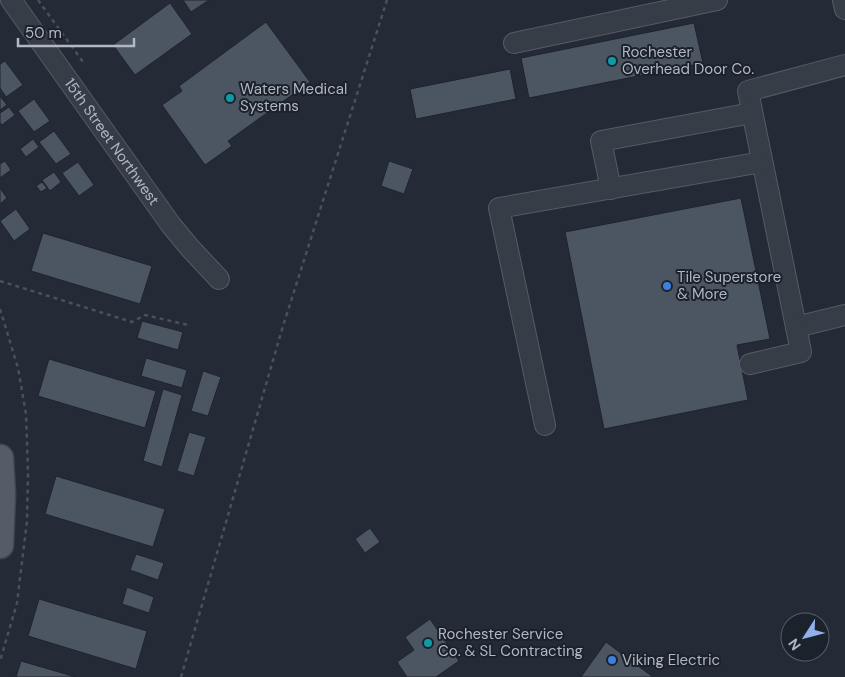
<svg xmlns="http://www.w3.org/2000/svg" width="845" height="677" font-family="'DM Sans',sans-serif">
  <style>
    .building { fill: #4c5562; stroke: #1e242e }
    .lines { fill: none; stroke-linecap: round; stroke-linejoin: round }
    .minor-casing { stroke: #555b65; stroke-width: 22 }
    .major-casing { stroke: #404650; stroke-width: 29 }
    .path { stroke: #455457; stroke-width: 2.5; stroke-dasharray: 4 4; stroke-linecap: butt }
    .minor { stroke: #373d47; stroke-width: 20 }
    .major { stroke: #555c67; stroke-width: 26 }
    .culture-dot { fill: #0f9aa8; stroke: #1c222c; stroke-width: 2 }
    .shop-dot { fill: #3f7fe0; stroke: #1c222c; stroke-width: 2 }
    .labels { text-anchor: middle; stroke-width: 4; stroke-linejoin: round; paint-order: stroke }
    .poi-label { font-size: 15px; fill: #b2b8c3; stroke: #1c222c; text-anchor: start }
    .street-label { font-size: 15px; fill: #b2b8c3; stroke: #1c222c }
  </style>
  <rect width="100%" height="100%" fill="#242b37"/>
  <g class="building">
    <polygon points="183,0 209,0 191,12"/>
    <polygon points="170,3 192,34 135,75 113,45"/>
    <polygon points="266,22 310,82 228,141 232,146 205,165 162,105 182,91 179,86"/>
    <polygon points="694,23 703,63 529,98 521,58"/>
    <polygon points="5,61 23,85 6,97 0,88 0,64"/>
    <polygon points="510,69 516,99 416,119 410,89"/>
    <polygon points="0,96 7,105 0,110"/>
    <polygon points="34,99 50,121 34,132 18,111"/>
    <polygon points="9,107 15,115 2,125 0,123 0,113"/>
    <polygon points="54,131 71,154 56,164 39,142"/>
    <polygon points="33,139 39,147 26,157 20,149"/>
    <polygon points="5,161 11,170 0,178 0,164"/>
    <polygon points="389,161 413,169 404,194 381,186"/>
    <polygon points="78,162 94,185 79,196 62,173"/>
    <polygon points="54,172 61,182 50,191 42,180"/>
    <polygon points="42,182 47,188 41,192 36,186"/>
    <polygon points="0,188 7,198 0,204"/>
    <polygon points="741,198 770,339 737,345 748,400 604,429 565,232"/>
    <polygon points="16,209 30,229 14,241 0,221"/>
    <polygon points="43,233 152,266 140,304 31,271"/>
    <polygon points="142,321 183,332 178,350 137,338"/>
    <polygon points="146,358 187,370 182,388 141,376"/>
    <polygon points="49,359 156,391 145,428 38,396"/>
    <polygon points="203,371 221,377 208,416 191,411"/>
    <polygon points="163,389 182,395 162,467 143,461"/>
    <polygon points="189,432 206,437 194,476 177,471"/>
    <polygon points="56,476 165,509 153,547 45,514"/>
    <polygon points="370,528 380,542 365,553 355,539"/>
    <polygon points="136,554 164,563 158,580 130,570"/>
    <polygon points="127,587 154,597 149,613 122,604"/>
    <polygon points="39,599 147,631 136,669 28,636"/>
    <polygon points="430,619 459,661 436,677 407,677 397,662 414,650 405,637"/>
    <polygon points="606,642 653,677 581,677"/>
    <polygon points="21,661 76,677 16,677"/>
  </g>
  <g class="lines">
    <g class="minor-casing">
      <g id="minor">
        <path id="s1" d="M11,0L171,225L190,248L219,279"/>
        <polyline points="843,0 845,9"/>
        <polyline points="514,43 717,0"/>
        <polyline points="845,65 748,91 796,327 845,315"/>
        <polyline points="611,189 601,141 752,113"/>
        <polyline points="750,364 801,352 796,327"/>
        <polyline points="545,425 499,208 762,162"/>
      </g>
    </g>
    <g class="major-casing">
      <polyline id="major" points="0,458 2,494 0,545"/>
    </g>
    <g class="path">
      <polyline points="38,0 83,62"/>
      <polyline points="0,281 132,322 145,315 188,325"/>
      <polyline points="0,309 18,368 26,414 28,473 27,521 17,603 0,661"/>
      <polyline points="181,677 283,326 387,0"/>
    </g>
    <use href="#minor" class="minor"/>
    <use href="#major" class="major"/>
  </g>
  <g class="culture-dot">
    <circle cx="612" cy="61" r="5"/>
    <circle cx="230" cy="98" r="5"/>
    <circle cx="428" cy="643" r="5"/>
  </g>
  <g class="shop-dot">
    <circle cx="667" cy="286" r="5"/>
    <circle cx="612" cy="660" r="5"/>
  </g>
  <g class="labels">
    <g class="poi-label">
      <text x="622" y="57">Rochester<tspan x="622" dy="17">Overhead Door Co.</tspan></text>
      <text x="240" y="94">Waters Medical<tspan x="240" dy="17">Systems</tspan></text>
      <text x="677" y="282">Tile Superstore<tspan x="677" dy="17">&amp; More</tspan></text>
      <text x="438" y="639">Rochester Service<tspan x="438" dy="17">Co. &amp; SL Contracting</tspan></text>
      <text x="622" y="665">Viking Electric</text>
    </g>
    <g class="street-label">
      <text dy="5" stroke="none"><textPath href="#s1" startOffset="174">15th Street Northwest</textPath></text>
    </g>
  </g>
  <g transform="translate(805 637) rotate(234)"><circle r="24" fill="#1c222c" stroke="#585e68"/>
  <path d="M0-4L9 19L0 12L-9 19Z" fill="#90afeb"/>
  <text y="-8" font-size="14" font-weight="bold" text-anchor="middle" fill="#b2b8c3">N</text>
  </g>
  <path d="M18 38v8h116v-8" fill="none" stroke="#b2b8c3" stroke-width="2.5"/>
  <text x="25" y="38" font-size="15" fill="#b2b8c3" stroke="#1c222c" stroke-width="4" paint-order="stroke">50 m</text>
</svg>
